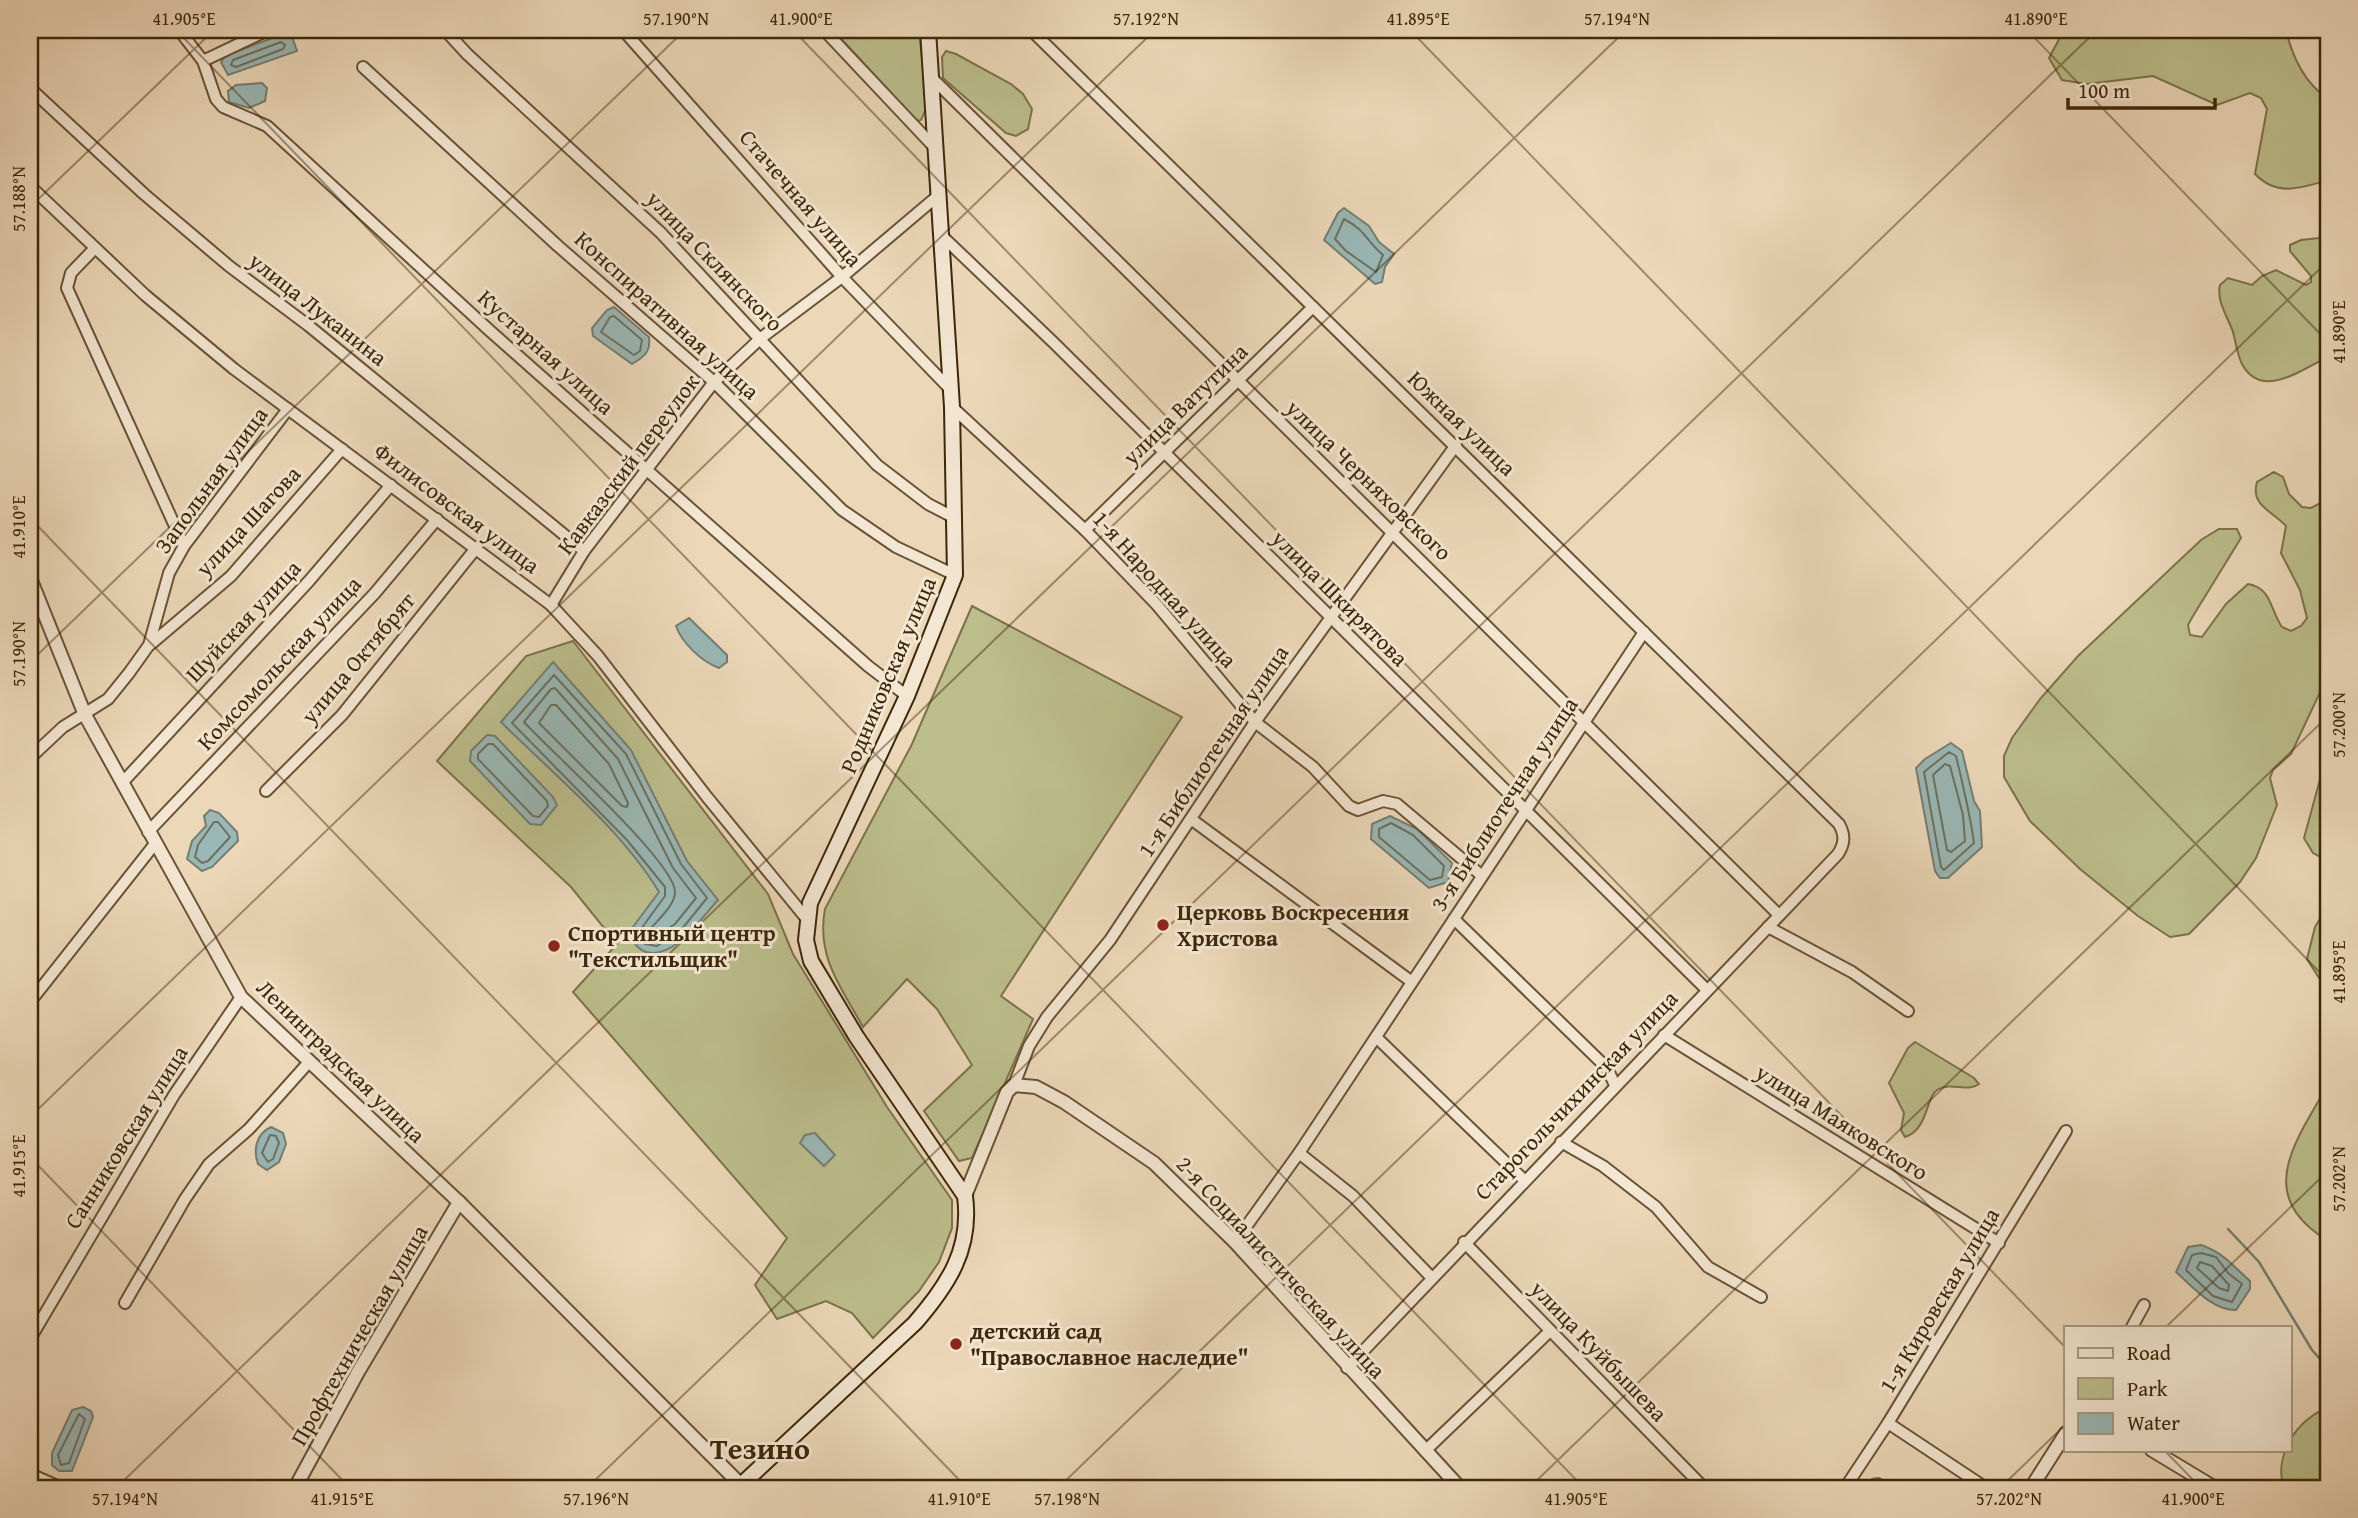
<svg xmlns="http://www.w3.org/2000/svg" width="2358" height="1518" font-family="'Gentium Book Plus',serif">
  <style>
    .green { fill: #bcbe8c; stroke: #7c724a; stroke-width: 2 }
    .water { fill: #9ab8b6; stroke: #757e71; stroke-width: 2 }
    .lines { fill: none; stroke-linecap: round; stroke-linejoin: round }
    .shore { stroke: #6c7060; stroke-width: 2 }
    .stream { stroke: #757e71; stroke-width: 2.5 }
    .minor-casing { stroke: #695335; stroke-width: 14 }
    .tertiary-casing { stroke: #695335; stroke-width: 16 }
    .secondary-casing { stroke: #3d2709; stroke-width: 18 }
    .minor { stroke: #f3e6d2; stroke-width: 10 }
    .tertiary { stroke: #f3e6d2; stroke-width: 12 }
    .secondary { stroke: #f3e6d2; stroke-width: 14 }
    .ticks { fill: none; stroke: #3d2709; stroke-width: 2; stroke-opacity: 0.45 }
    .poi-dot { fill: #8f2418; stroke: #f3e6d2; stroke-width: 2.5 }
    .labels { text-anchor: middle; stroke-width: 6; stroke-linejoin: round; paint-order: stroke }
    .street-label { font-size: 23px; fill: #3d2709; stroke: #f3e6d2 }
    .poi-label { font-size: 23px; font-weight: bold; fill: #3d2709; stroke: #f3e6d2; text-anchor: start }
    .district-label { font-size: 30px; font-weight: bold; fill: #3d2709; stroke: #f3e6d2 }
    .neatline { fill: none; stroke: #3d2709; stroke-width: 2.5 }
    .ticks-label { font-size: 18px; text-anchor: middle; fill: #3d2709 }
  </style>
  <rect width="100%" height="100%" fill="#ecd8b9"/>
  <filter id="stains"><feTurbulence type="fractalNoise" baseFrequency=".00286" numOctaves="4"/><feColorMatrix values="0 0 0 0 .2 0 0 0 0 .09 0 0 0 0 .02 0 0 0 .5 -.17"/></filter>
  <radialGradient id="worn" r=".72"><stop offset=".6" stop-color="#630" stop-opacity="0"/><stop offset="1" stop-color="#630" stop-opacity=".3"/></radialGradient>
  <g class="green">
    <polygon points="833,30 919,30 927,107 921,120 917,121"/>
    <path d="M2064,30H2286C2292,56 2305,83 2328,99V180C2301,188 2277,197 2255,174L2267,109L2261,98L2250,93L2217,105L2153,76L2087,84L2062,80L2049,58Z"/>
    <polygon points="946,51 956,54 1011,84 1023,94 1032,109 1028,129 1016,136 1006,133 943,78 942,57"/>
    <path d="M2328,237V357C2302,369 2262,401 2242,364C2237,354 2236,343 2233,332C2228,317 2216,301 2220,285L2228,278L2252,285L2262,276L2276,270L2306,285L2311,282V276L2290,251V245L2301,240Z"/>
    <path d="M2274,472L2283,477L2289,494L2302,507L2311,508L2328,499V682L2322,688L2291,754L2273,770L2270,778L2277,805L2256,858L2240,882L2189,934L2170,937L2138,916L2080,869L2030,821L2004,777V756L2012,738L2040,699L2078,656L2201,540L2219,529H2237L2241,538L2193,616L2188,625L2190,635L2202,637L2226,604L2248,584C2272,588 2270,610 2282,627L2291,631L2301,626L2307,618L2300,590L2281,553L2286,526C2272,511 2250,505 2257,482Z"/>
    <path d="M972,606L1182,717L1001,996L1033,1019L972,1158L959,1161L924,1111L972,1065L937,1009L907,979L863,1027C841,987 816,957 825,909L912,744Z"/>
    <polygon points="573,641 768,894 793,954 887,1107 952,1200 952,1228 939,1262 919,1291 873,1338 852,1313 826,1301 777,1319 755,1285 787,1238 573,992 617,944 571,887 437,761 526,656"/>
    <polygon points="2328,750 2328,861 2313,853 2304,838"/>
    <polygon points="2328,906 2328,992 2307,959 2315,927"/>
    <path d="M2328,1038V1241C2269,1205 2281,1165 2311,1114C2316,1104 2326,1091 2328,1080C2330,1066 2321,1051 2328,1038Z"/>
    <path d="M1915,1042L1974,1078L1979,1084C1968,1093 1951,1081 1937,1090C1926,1097 1928,1130 1905,1137L1901,1130L1904,1113L1889,1083L1908,1048Z"/>
    <path d="M2328,1408V1488H2284C2273,1457 2297,1418 2328,1408Z"/>
    <polygon points="1877,1478 1879,1478 1897,1488 1865,1488 1872,1479"/>
  </g>
  <g class="water">
    <polygon points="283,34 291,34 297,51 228,75 221,62 225,56"/>
    <polygon points="262,83 267,88 265,101 249,108 229,102 228,91 236,85"/>
    <polygon points="1344,208 1369,226 1379,242 1394,254 1385,267 1382,282 1375,284 1324,240 1338,213"/>
    <path d="M614,307L649,337C651,352 644,357 632,364L593,336L592,328L607,310Z"/>
    <path d="M689,618L727,655V662L719,668C702,662 682,643 676,626Z"/>
    <path d="M553,662L631,750L687,861L718,900C701,918 674,960 646,952C637,949 632,940 630,931L659,892C622,830 553,774 501,722Z"/>
    <polygon points="487,735 495,736 553,797 557,805 541,825 530,824 470,761 471,751"/>
    <polygon points="1951,743 1962,751 1974,801 1980,811 1982,847 1948,878 1940,878 1935,871 1916,768 1925,759"/>
    <polygon points="210,810 219,813 237,832 238,841 212,867 202,871 187,859 192,841 206,826 204,816"/>
    <polygon points="1390,816 1417,829 1452,863 1448,882 1429,888 1371,839 1372,824"/>
    <path d="M271,1127L283,1133L286,1144L279,1162L267,1170L258,1164C253,1150 256,1134 271,1127Z"/>
    <polygon points="815,1133 835,1155 824,1166 800,1143 805,1135"/>
    <path d="M2201,1245C2224,1253 2232,1265 2250,1281V1289L2236,1310C2212,1310 2193,1287 2176,1272L2188,1247Z"/>
    <polygon points="83,1407 91,1411 93,1417 72,1471 59,1471 52,1465 52,1453 72,1410"/>
  </g>
  <g class="lines">
    <g class="shore">
      <polygon points="281,42 285,45 283,49 236,67 231,65 233,60"/>
      <path d="M1344,219C1367,231 1365,240 1383,255L1376,272L1346,251L1335,239Z"/>
      <polygon points="614,316 642,340 640,351 634,355 601,332 610,317"/>
      <polygon points="554,675 626,754 681,864 707,898 681,930 657,946 645,944 638,933 665,896 665,887 627,840 512,723"/>
      <path d="M555,688L618,759L673,868L696,898L675,924L655,937L648,932C656,921 675,906 675,892C675,862 549,750 524,722L551,689Z"/>
      <polygon points="551,705 556,705 609,764 628,803 627,807 622,806 539,723"/>
      <polygon points="488,744 493,744 547,801 548,806 539,817 533,816 478,759 478,754"/>
      <path d="M1949,752L1956,756C1963,786 1970,813 1974,843L1944,870L1941,867L1924,772Z"/>
      <polygon points="1945,764 1950,766 1963,815 1965,841 1951,852 1947,850 1933,775"/>
      <polygon points="214,822 218,822 230,837 208,861 202,863 195,857 198,845"/>
      <polygon points="1391,823 1413,835 1444,866 1442,877 1430,880 1379,837 1379,829"/>
      <polygon points="270,1135 276,1136 279,1143 273,1159 268,1162 262,1153"/>
      <polygon points="2201,1253 2216,1257 2228,1273 2242,1284 2232,1302 2213,1296 2186,1270 2192,1255"/>
      <polygon points="2200,1262 2212,1266 2229,1285 2228,1291 2219,1288 2197,1268"/>
      <polygon points="79,1414 85,1419 69,1463 61,1465 58,1455"/>
    </g>
    <polyline class="stream" points="2228,1229 2259,1262 2312,1350 2328,1368"/>
    <g class="minor-casing">
      <g id="minor">
        <polyline points="179,30 203,61 216,99 223,107 267,126 489,330 868,666 907,696"/>
        <polyline points="445,30 467,54 661,233 877,465 928,504 955,518"/>
        <polyline points="623,30 842,277 951,390"/>
        <polyline points="824,30 937,150"/>
        <path d="M1031,30L1839,824C1845,835 1845,843 1838,854L1347,1368"/>
        <polyline points="203,61 268,30"/>
        <polyline points="363,67 558,246 714,382 842,510 896,547 955,575"/>
        <polyline points="930,76 1779,915"/>
        <polyline points="34,92 144,194 229,266 309,326 584,551"/>
        <polyline points="30,186 145,295 234,369 551,605 598,656 707,797 806,918"/>
        <polyline points="942,236 1054,343 1707,990"/>
        <polyline points="95,248 71,273 67,288 184,546"/>
        <polyline points="952,407 1085,530 1157,605 1255,722 1313,767 1349,806 1358,810 1383,801 1397,804 1481,875"/>
        <polyline points="1085,530 1313,307"/>
        <polyline points="551,605 584,551 714,382 761,338 842,277 940,194"/>
        <polyline points="151,644 231,576 342,449"/>
        <polyline points="30,758 63,727 108,699 129,673 149,645 169,573 184,546 288,409"/>
        <polyline points="122,783 309,581 391,485"/>
        <polyline points="266,791 342,715 477,547"/>
        <polyline points="1191,819 1412,982"/>
        <polyline points="148,832 375,593 437,519"/>
        <polyline points="1454,919 1607,1068 1615,1085"/>
        <polyline points="1768,927 1852,972 1908,1011"/>
        <polyline points="30,1002 154,845"/>
        <polyline points="1664,1035 1999,1243"/>
        <polyline points="1376,1037 1524,1180"/>
        <polyline points="1014,1085 1029,1046 1047,1017 1110,940 1255,722 1456,445"/>
        <polyline points="1561,1142 1603,1166 1656,1207 1708,1267 1761,1297"/>
        <polyline points="1299,1153 1353,1196 1432,1278"/>
        <polyline points="1235,1242 1299,1153 1644,632"/>
        <polyline points="1464,1242 1704,1488"/>
        <polyline points="125,1303 185,1199 209,1164 249,1129 309,1062"/>
        <polyline points="2132,1327 2144,1305"/>
        <polyline points="30,1339 174,1095 241,997"/>
        <polyline points="1888,1423 1986,1488"/>
        <polyline points="1425,1451 1549,1332"/>
        <polyline points="30,1474 62,1488"/>
        <polyline points="1845,1488 1888,1423 2066,1131"/>
      </g>
    </g>
    <g class="tertiary-casing">
      <g id="tertiary">
        <polyline points="30,578 85,715 241,997 459,1202 741,1485"/>
        <polyline points="965,1196 1007,1092 1014,1085 1036,1087 1064,1102 1154,1163 1235,1242 1460,1488"/>
        <polyline points="2152,1450 2215,1488"/>
        <polyline points="295,1488 358,1372 459,1202"/>
        <polyline points="2031,1488 2066,1433"/>
      </g>
    </g>
    <g class="secondary-casing">
      <path id="secondary" d="M744,1488L741,1485L915,1323C948,1285 972,1249 965,1196L856,1036L811,961L806,940L810,903L907,696L955,575L952,407L928,30"/>
    </g>
    <use href="#minor" class="minor"/>
    <use href="#tertiary" class="tertiary"/>
    <use href="#secondary" class="secondary"/>
  </g>
  <path class="ticks" d="M176,30L1584,1488M793,30L2066,1348M1410,30L2328,981M2027,30L2328,342M30,207L214,30M30,518L967,1488M30,662L685,30M30,1117L1155,30M30,1157L350,1488M2166,1327L2328,1171M2164,1450L2201,1488M116,1488L1626,30M587,1488L2097,30M1058,1488L2328,261M1529,1488L2328,716M2000,1488L2066,1424"/>
  <g class="poi-dot">
    <circle cx="1163" cy="925" r="7"/>
    <circle cx="554" cy="946" r="7"/>
    <circle cx="956" cy="1344" r="7"/>
  </g>
  <g class="labels">
    <g class="street-label">
      <text transform="translate(801 198) rotate(49)" y="8">Стачечная улица</text>
      <text transform="translate(715 261) rotate(46)" y="8">улица Склянского</text>
      <text transform="translate(318 309) rotate(38)" y="8">улица Луканина</text>
      <text transform="translate(667 315) rotate(42)" y="8">Конспиративная улица</text>
      <text transform="translate(546 352) rotate(42)" y="8">Кустарная улица</text>
      <text transform="translate(1185 404) rotate(-44)" y="8">улица Ватутина</text>
      <text transform="translate(1462 423) rotate(44)" y="8">Южная улица</text>
      <text transform="translate(628 464) rotate(-53)" y="8">Кавказский переулок</text>
      <text transform="translate(211 480) rotate(-54)" y="8">Запольная улица</text>
      <text transform="translate(1369 480) rotate(44)" y="8">улица Черняховского</text>
      <text transform="translate(457 508) rotate(37)" y="8">Филисовская улица</text>
      <text transform="translate(248 521) rotate(-47)" y="8">улица Шагова</text>
      <text transform="translate(1165 589) rotate(48)" y="8">1-я Народная улица</text>
      <text transform="translate(1340 598) rotate(45)" y="8">улица Шкирятова</text>
      <text transform="translate(243 621) rotate(-47)" y="8">Шуйская улица</text>
      <text transform="translate(358 658) rotate(-50)" y="8">улица Октябрят</text>
      <text transform="translate(279 663) rotate(-47)" y="8">Комсомольская улица</text>
      <text transform="translate(888 675) rotate(-67)" y="8">Родниковская улица</text>
      <text transform="translate(1213 751) rotate(-56)" y="8">1-я Библиотечная улица</text>
      <text transform="translate(1504 804) rotate(-57)" y="8">3-я Библиотечная улица</text>
      <text transform="translate(341 1061) rotate(44)" y="8">Ленинградская улица</text>
      <text transform="translate(1576 1095) rotate(-46)" y="8">Старогольчихинская улица</text>
      <text transform="translate(1842 1122) rotate(32)" y="8">улица Маяковского</text>
      <text transform="translate(126 1137) rotate(-58)" y="8">Санниковская улица</text>
      <text transform="translate(1281 1267) rotate(47)" y="8">2-я Социалистическая улица</text>
      <text transform="translate(1939 1300) rotate(-59)" y="8">1-я Кировская улица</text>
      <text transform="translate(359 1335) rotate(-60)" y="8">Профтехническая улица</text>
      <text transform="translate(1599 1351) rotate(46)" y="8">улица Куйбышева</text>
    </g>
    <g class="poi-label">
      <text x="1177" y="920">Церковь Воскресения<tspan x="1177" dy="26">Христова</tspan></text>
      <text x="568" y="941">Спортивный центр<tspan x="568" dy="26">"Текстильщик"</tspan></text>
      <text x="970" y="1339">детский сад<tspan x="970" dy="26">"Православное наследие"</tspan></text>
    </g>
    <g class="district-label">
      <text x="760" y="1459">Тезино</text>
    </g>
  </g>
  <rect width="2358" height="1518" fill="none" stroke="#ecd8b9" stroke-width="77"/>
  <rect x="2064" y="1326" width="228" height="126" fill="#f3e6d2" stroke="#aa9a82" stroke-width="2"/>
  <rect x="2078" y="1348" width="35" height="10" fill="#f3e6d2" stroke="#aa9a82" stroke-width="2"/>
  <text x="2127" y="1360" font-size="21" fill="#3d2709">Road</text>
  <rect x="2078" y="1378" width="35" height="21" fill="#bcbe8c" stroke="#aa9a82" stroke-width="2"/>
  <text x="2127" y="1396" font-size="21" fill="#3d2709">Park</text>
  <rect x="2078" y="1413" width="35" height="21" fill="#9ab8b6" stroke="#aa9a82" stroke-width="2"/>
  <text x="2127" y="1430" font-size="21" fill="#3d2709">Water</text>
  <path d="M2068 98v10h147v-10" fill="none" stroke="#3d2709" stroke-width="3.5"/>
  <text x="2078" y="98" font-size="21" fill="#3d2709" stroke="#f3e6d2" stroke-width="5" paint-order="stroke">100 m</text>
  <rect x="38" y="38" width="2282" height="1442" class="neatline"/>
  <g class="ticks-label">
    <text x="184" y="25">41.905°E</text>
    <text x="676" y="25">57.190°N</text>
    <text x="801" y="25">41.900°E</text>
    <text x="1146" y="25">57.192°N</text>
    <text x="1418" y="25">41.895°E</text>
    <text x="1617" y="25">57.194°N</text>
    <text x="2036" y="25">41.890°E</text>
    <text transform="translate(19 199) rotate(-90)" y="6">57.188°N</text>
    <text transform="translate(2339 332) rotate(-90)" y="6">41.890°E</text>
    <text transform="translate(19 527) rotate(-90)" y="6">41.910°E</text>
    <text transform="translate(19 654) rotate(-90)" y="6">57.190°N</text>
    <text transform="translate(2339 725) rotate(-90)" y="6">57.200°N</text>
    <text transform="translate(2339 972) rotate(-90)" y="6">41.895°E</text>
    <text transform="translate(19 1166) rotate(-90)" y="6">41.915°E</text>
    <text transform="translate(2339 1179) rotate(-90)" y="6">57.202°N</text>
    <text x="125" y="1505">57.194°N</text>
    <text x="342" y="1505">41.915°E</text>
    <text x="596" y="1505">57.196°N</text>
    <text x="959" y="1505">41.910°E</text>
    <text x="1067" y="1505">57.198°N</text>
    <text x="1576" y="1505">41.905°E</text>
    <text x="2009" y="1505">57.202°N</text>
    <text x="2193" y="1505">41.900°E</text>
  </g>
  <rect width="100%" height="100%" filter="url(#stains)"/>
  <rect width="100%" height="100%" fill="url(#worn)"/>
</svg>
